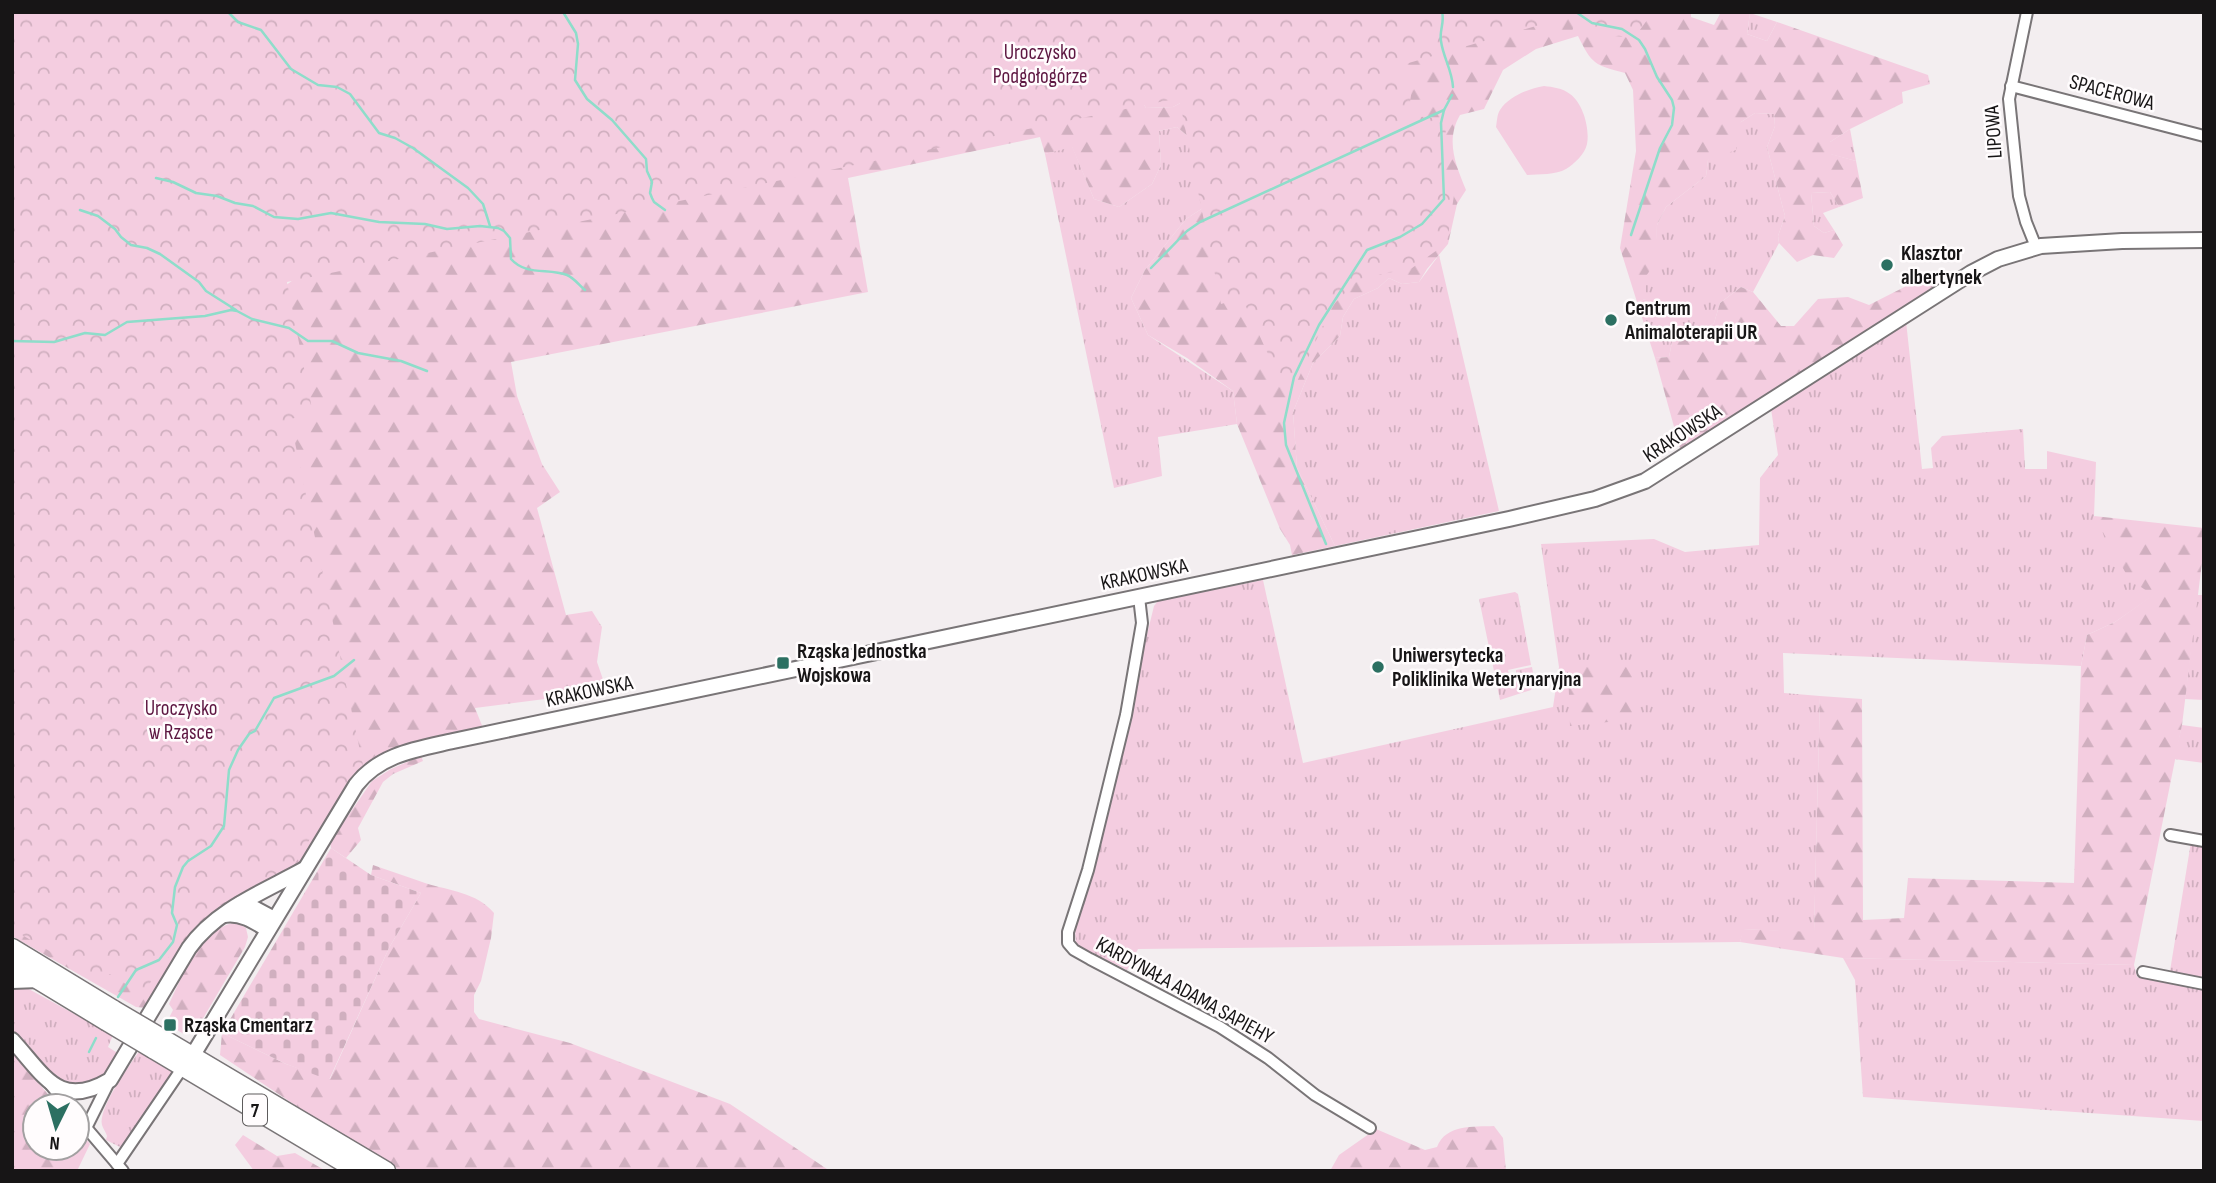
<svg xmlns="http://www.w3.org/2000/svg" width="2216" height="1183" font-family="'Sofia Sans Condensed',sans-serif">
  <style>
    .grass { fill: url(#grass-tufts) }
    .forest { fill: url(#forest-firs) }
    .cemetery { fill: url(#cemetery-stones) }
    .park { fill: url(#park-crowns) }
    .pitch { fill: #f4cde0 }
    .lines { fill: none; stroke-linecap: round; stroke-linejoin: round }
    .stream { stroke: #8eddca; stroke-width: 2.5 }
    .minor-casing { stroke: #797577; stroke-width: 14 }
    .tertiary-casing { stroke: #797577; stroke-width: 18 }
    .primary-casing { stroke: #797577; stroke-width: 21 }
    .minor { stroke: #fff; stroke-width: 10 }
    .tertiary { stroke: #fff; stroke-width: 14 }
    .primary { stroke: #fff; stroke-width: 18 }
    .primary-bridge-casing { stroke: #797577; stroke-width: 21; stroke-linecap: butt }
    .primary-bridge { stroke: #fff; stroke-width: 18 }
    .poi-dot { fill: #2c7062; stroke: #fffcfd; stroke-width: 2.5 }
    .labels { text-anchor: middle; stroke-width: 5; stroke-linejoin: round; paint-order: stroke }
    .shield { fill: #fffcfd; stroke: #5d5a5b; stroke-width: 2 }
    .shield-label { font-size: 19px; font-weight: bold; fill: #171516 }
    .park-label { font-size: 21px; fill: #5d1641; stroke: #fffcfd }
    .street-label { font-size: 21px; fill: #171516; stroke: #fffcfd }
    .poi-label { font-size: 21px; font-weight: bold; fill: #171516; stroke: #fffcfd; text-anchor: start }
  </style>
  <defs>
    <pattern id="grass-tufts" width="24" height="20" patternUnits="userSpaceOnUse" patternTransform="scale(1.75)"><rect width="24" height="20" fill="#f4cde0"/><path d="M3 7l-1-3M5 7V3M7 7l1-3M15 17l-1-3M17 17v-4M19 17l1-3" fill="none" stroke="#d0afbf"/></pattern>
    <pattern id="forest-firs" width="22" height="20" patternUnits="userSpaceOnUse" patternTransform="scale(1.75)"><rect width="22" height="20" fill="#f4cde0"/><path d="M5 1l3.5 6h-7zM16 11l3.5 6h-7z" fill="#d0afbf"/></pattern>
    <pattern id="cemetery-stones" width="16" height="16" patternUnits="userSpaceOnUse" patternTransform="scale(1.75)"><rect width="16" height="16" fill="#f4cde0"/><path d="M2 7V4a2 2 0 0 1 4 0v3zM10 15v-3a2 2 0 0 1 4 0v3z" fill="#d0afbf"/></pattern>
    <pattern id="park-crowns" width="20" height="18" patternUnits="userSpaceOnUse" patternTransform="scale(1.75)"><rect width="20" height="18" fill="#f4cde0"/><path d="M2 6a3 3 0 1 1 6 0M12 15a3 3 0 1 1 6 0" fill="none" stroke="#d0afbf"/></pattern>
  </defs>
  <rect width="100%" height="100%" fill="#f3eef0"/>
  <g class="grass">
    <polygon points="1750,13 1777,22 1767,41 1747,34"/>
    <polygon points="1275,19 1345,42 1393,68 1407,87 1392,100 1285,163 1260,137 1238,148 1252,176 1186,219 1145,270 1131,298 1148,335 1233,391 1237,424 1158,437 1162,476 1114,488 1045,154 1072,146 1094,199 1119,207 1152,184 1161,165 1159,131 1177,127 1197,144 1206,139 1226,135 1244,110 1234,100 1223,102 1199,93 1173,107 1146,108 1129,80 1151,44 1176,49 1206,26 1238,28"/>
    <polygon points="1755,113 1774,114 1775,126 1767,147 1785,216 1778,236 1779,243 1753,292 1741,287 1720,303 1714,323 1704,330 1673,337 1669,357 1655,358 1637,302 1646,299 1646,276 1656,240 1657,225 1666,207 1706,176 1708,160 1741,122"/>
    <polygon points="1850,129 1856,161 1830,154 1830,142"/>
    <polygon points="1830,192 1839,207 1823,213 1834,230 1824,233 1814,226 1811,193"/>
    <polygon points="1439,255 1499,511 1335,546 1297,468 1293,412 1313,363 1340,336 1343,317 1354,299 1378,288 1389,278 1402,284 1419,282"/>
    <polygon points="1906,321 1922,469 1933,468 1931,448 1942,436 2023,429 2025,469 2047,469 2047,451 2096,462 2094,516 2154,595 2115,622 2087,635 2081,666 1783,653 1784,693 1820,696 1814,933 1744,929 1740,942 1138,949 1127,970 1076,945 1075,929 1154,606 1158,601 1263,580 1303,763 1553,707 1559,667 1541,544 1654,539 1685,552 1759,545 1760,478 1778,455 1771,409"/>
    <polygon points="1515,592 1518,594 1531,665 1508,670 1509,675 1516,673 1516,670 1532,667 1535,684 1531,690 1500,700 1479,599"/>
    <polygon points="2197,595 2204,595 2204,700 2185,699"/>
    <polygon points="2182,725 2204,728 2204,763 2174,759"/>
    <polygon points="2191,842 2204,843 2204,963 2201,979 2170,971"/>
    <polygon points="1843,958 2134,965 2137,977 2204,989 2204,1121 1863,1097 1855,980"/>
    <polygon points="12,986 25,987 113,1035 108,1047 119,1054 101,1079 80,1085 56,1079 12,1029"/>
    <path d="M142,1052L174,1070L173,1077L122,1148L106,1140L107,1136C106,1132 103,1129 102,1125C98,1109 128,1067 138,1053Z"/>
  </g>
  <g class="forest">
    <path d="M650,12H1691V17L1714,25L1721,12H1748L1750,13L1747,34L1767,41L1777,22L1928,75L1930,84L1902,92L1903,103L1850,129L1830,142L1831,154L1856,161L1863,198L1839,207L1830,192L1811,193L1814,226L1824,233L1834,230L1843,245L1834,258L1813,255L1797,262L1779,243L1778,236L1785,216L1767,147L1775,126L1774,114L1755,113L1741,122L1736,150L1708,160L1706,176L1666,207L1657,225L1656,262L1646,276V299L1637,302L1620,248L1636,151L1633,90L1625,73C1594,65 1592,64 1578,36L1536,49L1503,70L1484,109L1460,115C1445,141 1456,165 1466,190L1457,204L1448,244L1427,269L1419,282L1402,284L1389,278L1378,288L1354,299L1343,317L1340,336L1313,363L1293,412L1297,468L1335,546L1292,555L1290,545L1280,529L1237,424L1233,391L1187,358L1148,335L1131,298L1145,270L1186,219L1252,176L1392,100L1129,80L1146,108L1173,107L1199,93L1197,144L1177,127L1159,131L1161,165L1152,184L1119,207L1094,199L1072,147L1045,154L1040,137L848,178L868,292L511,362L517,396L542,464L560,492L537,508L566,615L592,611L602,627L597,662L607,691L475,708L483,728L406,745L371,761L350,781L301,863L219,909L197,927L179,951L147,1008L136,1007L12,936V491Z"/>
    <polygon points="1928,275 1937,285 1681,452 1655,358 1669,357 1673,337 1684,330 1704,330 1714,323 1720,303 1741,287 1753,292 1781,326 1794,326 1818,299 1848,297 1869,305"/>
    <polygon points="2094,516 2204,528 2204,546 2182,725 2134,965 1843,958 1740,942 1743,929 1814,932 1820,696 1862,699 1863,920 1904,918 1908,878 2074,883 2081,666 2087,635 2115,622 2153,595 2129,579"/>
    <polygon points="1637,666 1637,719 1570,726 1568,667"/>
    <polygon points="421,756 423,761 393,774 383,782 358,828 361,840 346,858 331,848 330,842 372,781 391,769"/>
    <path d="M373,865C390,871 408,877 425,883C450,891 476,892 494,913L491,938L481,981L474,995V1012L479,1019L570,1043L730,1104L830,1171H401L304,1111L220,1055L222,1033L286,1064L330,1079L389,948L421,893L371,875Z"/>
    <path d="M232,923L240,924L246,928L248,937L245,947L195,1032L184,1034L166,1024L173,1010L169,1004C181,978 201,931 232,923Z"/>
    <polygon points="12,1052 58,1106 35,1106 35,1148 77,1148 77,1128 90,1144 77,1171 12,1171"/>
    <path d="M1494,1126L1503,1138L1506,1171H1330L1339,1155L1376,1129L1425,1150L1437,1147C1446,1124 1473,1127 1494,1126Z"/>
    <polygon points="243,1135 277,1156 295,1153 326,1171 254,1171 235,1145"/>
  </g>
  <polygon class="cemetery" points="331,848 371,875 421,893 389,948 329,1080 286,1064 222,1033"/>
  <path class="park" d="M12,12H1653L1634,38L1572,32L1577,14L1395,67L1412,89L1408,115L1447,120L1441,172L1454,195L1447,243L1412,268L1359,279L1332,306L1289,399L1242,298L1221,304L1179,98L287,282L313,414L290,419L363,765L351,778L328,818L324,816L294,865L261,886L260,888C245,894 227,899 214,909C194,923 155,972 143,995L110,974L100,981L12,929Z"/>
  <path class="pitch" d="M1544,86C1553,87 1562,88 1570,94C1583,103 1590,129 1587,144C1585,154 1574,164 1566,169C1556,175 1539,174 1527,175L1496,127C1497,122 1497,114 1500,110C1509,96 1528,89 1544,86Z"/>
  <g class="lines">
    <g class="stream">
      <polyline points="228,12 238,22 261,30 291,69 318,85 337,87 350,94 379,133 395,138 413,148 468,188 483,204 490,226"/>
      <polyline points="563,12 576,33 578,44 575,80 587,99 612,120 646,159 647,171 652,182 650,193 652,198 654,202 665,210"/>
      <path d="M1442,12C1445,22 1439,31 1441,41C1443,57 1452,70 1453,87"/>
      <polyline points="1576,12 1592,23 1622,29 1639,40 1645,49 1657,77 1672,100 1674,108 1672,125 1660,148 1631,235"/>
      <path d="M156,178L173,182L196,193L217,196L235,203L253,206L274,217L298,219L331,213L379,222L425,224L447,229L480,226L498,228L504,231L510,238L511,259C526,276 548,268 567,275C574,278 579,285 585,290"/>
      <polyline points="80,210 98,216 115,229 121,237 131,245 147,248 160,254 199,282 206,291 236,310"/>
      <polyline points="1151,268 1187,231 1200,222 1444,110"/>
      <polyline points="12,341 54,342 85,333 105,335 127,322 205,316 231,310 237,311 252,319 289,328 308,341 332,341 358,353 401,361 427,371"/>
      <polyline points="1326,544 1286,445 1284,423 1294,377 1319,325 1367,250 1400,237 1422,224 1444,199 1441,123 1444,110 1452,95"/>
      <polyline points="118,997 136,970 159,960 173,942 177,925 172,913 175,887 183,867 188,861 211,846 224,826 229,770 238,750 249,734 255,731 274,698 334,676 354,660"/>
      <polyline points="89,1052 96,1038"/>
    </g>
    <g class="minor-casing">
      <g id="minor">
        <polyline points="2027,12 2009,99 2019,196 2026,222 2036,247"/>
        <polyline points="2011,86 2204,136"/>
        <polyline points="1139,597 1142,623 1126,715 1088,870 1068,932 1068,943 1074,950 1090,959 1220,1027 1268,1058 1315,1095 1370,1128"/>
        <polyline points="2170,835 2204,841"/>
        <polyline points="2143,972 2204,984"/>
        <polyline points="50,1084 68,1106"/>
        <polyline points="77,1117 123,1171"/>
        <polyline points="86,1128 110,1080"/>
        <polyline points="117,1164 183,1067"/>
      </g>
    </g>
    <g class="tertiary-casing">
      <g id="tertiary">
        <polyline points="240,904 250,906 274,919"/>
        <path d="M224,915C240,912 254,921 268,930"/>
        <polyline points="12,981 39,980"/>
        <path d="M12,1040C45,1076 59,1110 110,1080L189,948C216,910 263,892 303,870"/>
        <path d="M193,1055L356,785C380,754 418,749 453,741L1509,519L1595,499L1645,481L1971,273L1998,259L2041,246L2122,241L2204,240"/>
      </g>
    </g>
    <g class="primary-casing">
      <g id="primary">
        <polyline points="12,948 114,1010"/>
        <polyline points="12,964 106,1021"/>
        <polyline points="165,1040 386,1171"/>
        <polyline points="153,1049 358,1171"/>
      </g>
    </g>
    <use href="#minor" class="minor"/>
    <use href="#tertiary" class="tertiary"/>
    <use href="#primary" class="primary"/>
    <g class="primary-bridge-casing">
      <g id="primary-bridge">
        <polyline points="114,1010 165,1040"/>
        <polyline points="106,1021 153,1049"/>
      </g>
    </g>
    <use href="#primary-bridge" class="primary-bridge"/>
  </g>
  <g class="poi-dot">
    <circle cx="1887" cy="265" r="7"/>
    <circle cx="1611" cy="320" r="7"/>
    <rect x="776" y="656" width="14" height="14" rx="3.5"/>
    <circle cx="1378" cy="667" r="7"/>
    <rect x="163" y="1018" width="14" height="14" rx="3.5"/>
  </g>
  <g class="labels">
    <rect class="shield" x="243" y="1094.5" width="24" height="31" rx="5"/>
    <g class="shield-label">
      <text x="255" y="1117">7</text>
    </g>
    <g class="park-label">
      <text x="1040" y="59">Uroczysko<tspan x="1040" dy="24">Podgołogórze</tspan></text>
      <text x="181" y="715">Uroczysko<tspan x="181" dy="24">w Rząsce</tspan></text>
    </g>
    <g class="street-label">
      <text transform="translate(2112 92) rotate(15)" y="7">SPACEROWA</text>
      <text transform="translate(1993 132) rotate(-94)" y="7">LIPOWA</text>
      <text transform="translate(1682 433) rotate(-33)" y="7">KRAKOWSKA</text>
      <text transform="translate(1144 574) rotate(-12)" y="7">KRAKOWSKA</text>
      <text transform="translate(589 691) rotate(-12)" y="7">KRAKOWSKA</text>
      <text transform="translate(1185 990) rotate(29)" y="7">KARDYNAŁA ADAMA SAPIEHY</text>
    </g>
    <g class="poi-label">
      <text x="1901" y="260">Klasztor<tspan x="1901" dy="24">albertynek</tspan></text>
      <text x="1625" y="315">Centrum<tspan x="1625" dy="24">Animaloterapii UR</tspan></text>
      <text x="797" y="658">Rząska Jednostka<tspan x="797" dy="24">Wojskowa</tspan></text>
      <text x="1392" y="662">Uniwersytecka<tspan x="1392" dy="24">Poliklinika Weterynaryjna</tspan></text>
      <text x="184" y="1032">Rząska Cmentarz</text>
    </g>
  </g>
  <rect width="2216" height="1183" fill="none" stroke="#171516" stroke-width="28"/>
  <g transform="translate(56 1127) rotate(185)"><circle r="33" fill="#fffcfd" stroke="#a2a0a1" stroke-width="2"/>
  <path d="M0-5L12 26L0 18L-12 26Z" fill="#2c7062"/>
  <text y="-10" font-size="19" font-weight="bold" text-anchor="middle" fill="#171516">N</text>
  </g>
</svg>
